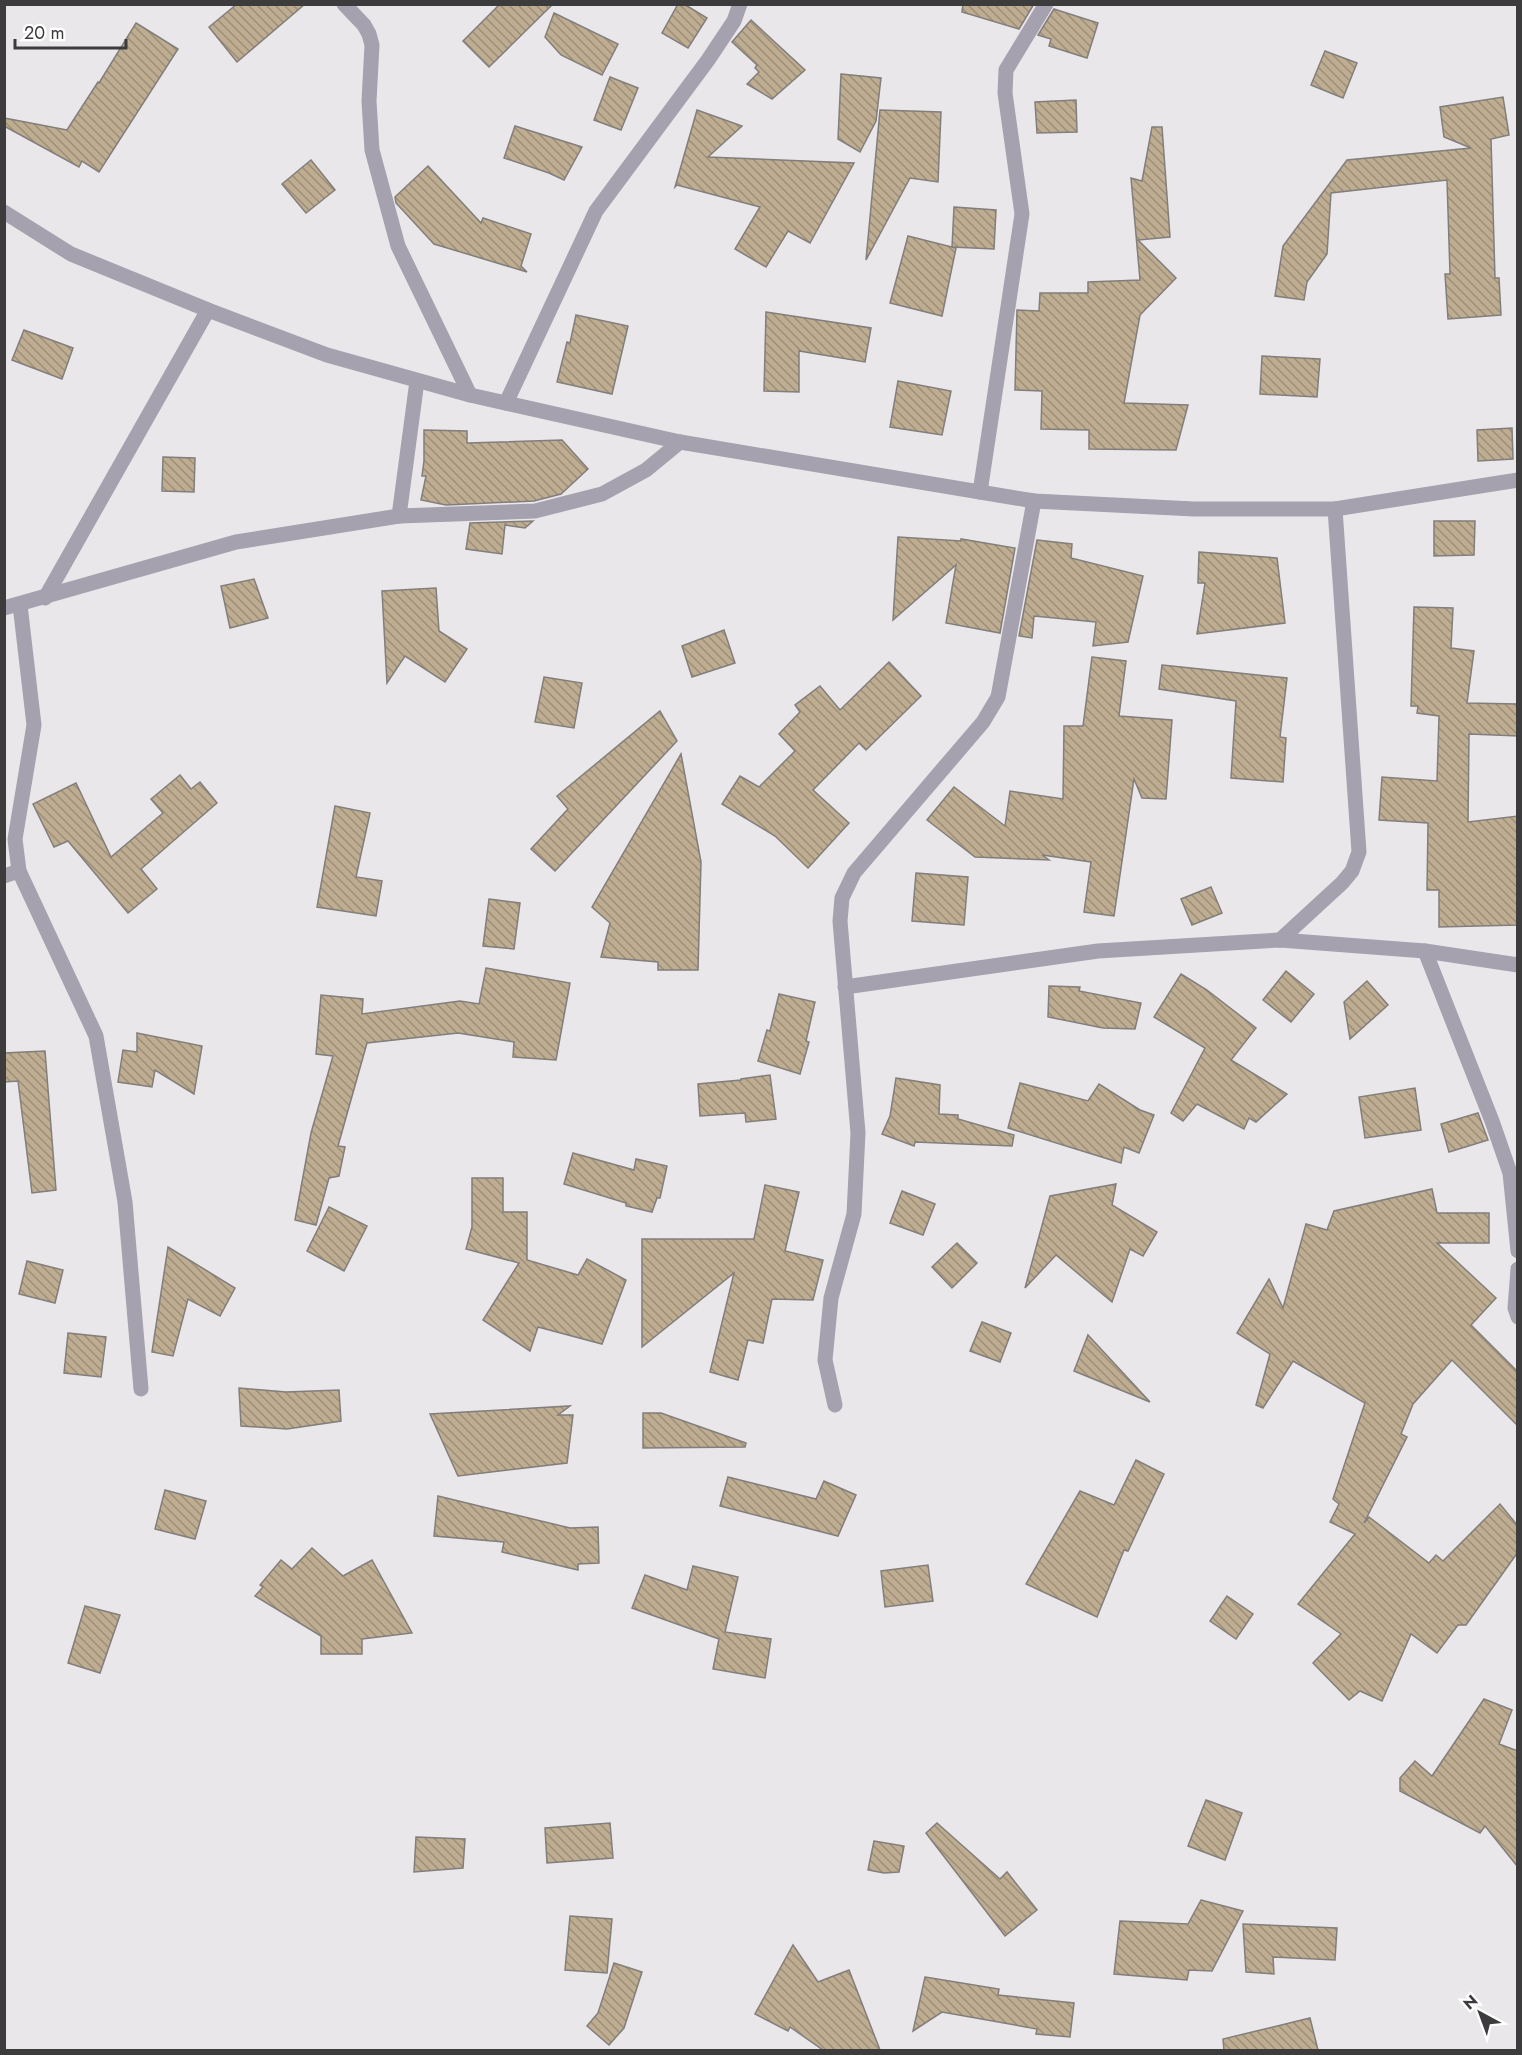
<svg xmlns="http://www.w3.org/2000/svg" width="1522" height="2055" font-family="Jost,sans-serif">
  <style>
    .building { fill: url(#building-back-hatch); stroke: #817e7b; stroke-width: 1.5 }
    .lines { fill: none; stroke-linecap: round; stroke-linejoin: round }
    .minor { stroke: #a5a1ae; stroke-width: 15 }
  </style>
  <defs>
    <pattern id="building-back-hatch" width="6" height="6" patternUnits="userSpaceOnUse" patternTransform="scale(1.5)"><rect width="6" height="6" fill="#bfad92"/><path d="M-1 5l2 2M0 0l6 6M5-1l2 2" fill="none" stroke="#9c8e78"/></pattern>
  </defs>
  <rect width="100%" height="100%" fill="#eae7eb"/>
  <g class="building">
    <polygon points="237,4 305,4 237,62 209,27"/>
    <polygon points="500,4 553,4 489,67 463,41"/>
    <polygon points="678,4 684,4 707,18 688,48 662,33"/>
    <polygon points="963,4 1034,4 1019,29 962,12"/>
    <polygon points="1054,9 1098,23 1087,58 1049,46 1051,39 1038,35"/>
    <polygon points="554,13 618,44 602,75 561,55 545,37"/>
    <polygon points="751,20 805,70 772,99 747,84 759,72 755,68 757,65 732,42"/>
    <polygon points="136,23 178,49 99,172 82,161 79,167 4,126 4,118 67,130 98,82 99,83"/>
    <polygon points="1325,51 1357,63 1343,98 1311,85"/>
    <polygon points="841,74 881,78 876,121 860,152 838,139"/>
    <polygon points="610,77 638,88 621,130 594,120"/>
    <polygon points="1503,97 1509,135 1491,139 1495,278 1499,278 1501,315 1448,319 1445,274 1450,274 1447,180 1331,193 1327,254 1307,282 1304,300 1275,296 1283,246 1347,160 1471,148 1444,137 1440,107"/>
    <polygon points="1076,100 1077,132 1037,133 1035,102"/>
    <polygon points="697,110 742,126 708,157 854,163 810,243 788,231 766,267 735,249 760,207 677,185 675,187"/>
    <polygon points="880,110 941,112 938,182 910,178 866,260"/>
    <polygon points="515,126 582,147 564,180 549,173 504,158"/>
    <polygon points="1152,127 1162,127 1170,237 1138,240 1176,278 1140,315 1124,403 1188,405 1176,450 1089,449 1089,430 1041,429 1042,391 1015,390 1017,310 1039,311 1040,293 1088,293 1088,282 1140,280 1131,178 1142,181"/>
    <polygon points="311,160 335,190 306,213 282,184"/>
    <polygon points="428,166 481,223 483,218 531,234 521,266 527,272 434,244 396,203 395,197"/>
    <polygon points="954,207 996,210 994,249 952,247"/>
    <polygon points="908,236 956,248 942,316 890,303"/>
    <polygon points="766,312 871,328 865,362 799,351 799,392 764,391"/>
    <polygon points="576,315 628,326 612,394 557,382 567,342 570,343"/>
    <polygon points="24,330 73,348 62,379 12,360"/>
    <polygon points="1262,356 1320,359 1317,397 1260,394"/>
    <polygon points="898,381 951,391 942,435 890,427"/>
    <polygon points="1512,428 1513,459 1478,461 1477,430"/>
    <polygon points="424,430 467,431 467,443 562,440 588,469 561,494 534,501 446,505 421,500 426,476 422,476 424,461"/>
    <polygon points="163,457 195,458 194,492 162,491"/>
    <polygon points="533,521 525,528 505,525 502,554 466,549 470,523"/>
    <polygon points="1434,521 1475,521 1474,555 1434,556"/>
    <polygon points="898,537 961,541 961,539 1015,548 1000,633 946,623 956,565 893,620"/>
    <polygon points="1037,540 1072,544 1071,558 1143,576 1128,642 1093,646 1096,622 1034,616 1032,638 1019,636"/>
    <polygon points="1199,552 1277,558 1285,623 1197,634 1205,583 1198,583"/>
    <polygon points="254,579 268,618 230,628 221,586"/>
    <polygon points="436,588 439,631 467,649 445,682 405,656 387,683 382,591"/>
    <polygon points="1414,607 1453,608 1451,648 1474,651 1467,703 1518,704 1518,736 1469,734 1468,822 1518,816 1518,925 1439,927 1439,890 1427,890 1428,823 1379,820 1382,777 1437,781 1439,716 1417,713 1418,706 1411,706"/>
    <polygon points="724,630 735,663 692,677 682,646"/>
    <polygon points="1092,657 1126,661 1119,716 1172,720 1166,799 1142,798 1134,779 1114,916 1084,912 1091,862 1042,855 1049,860 975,857 927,820 954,787 1005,826 1010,791 1063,799 1064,726 1083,726"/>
    <polygon points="889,662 921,696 866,750 859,743 813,790 849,823 808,868 775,836 722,804 740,776 759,787 795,751 779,734 800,712 795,705 820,686 840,710"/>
    <polygon points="1162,665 1287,678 1280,737 1286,738 1283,782 1231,778 1236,701 1159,689"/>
    <polygon points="544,677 582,683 574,728 535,722"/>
    <polygon points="660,711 677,741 555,871 531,849 568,809 557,796"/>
    <polygon points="681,754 701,862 698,970 658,970 658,962 601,957 610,923 592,907"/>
    <polygon points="180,775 191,789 200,782 217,803 141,869 157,889 128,913 68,841 54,847 33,804 76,783 111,857 163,813 151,799"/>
    <polygon points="335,806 370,813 356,877 382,881 376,916 317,907"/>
    <polygon points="916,873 968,877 964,925 912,921"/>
    <polygon points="1211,887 1222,913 1192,925 1181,899"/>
    <polygon points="489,899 520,903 514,949 483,946"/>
    <polygon points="486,968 570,983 556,1060 513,1057 514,1042 458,1033 367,1043 338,1146 345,1147 339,1176 329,1178 316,1225 295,1220 311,1133 333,1056 316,1054 321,995 363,999 362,1014 460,1001 479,1004"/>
    <polygon points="1286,971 1314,994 1291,1022 1263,1000"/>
    <polygon points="1181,974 1207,990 1256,1028 1231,1060 1287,1094 1256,1122 1249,1118 1244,1129 1197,1104 1183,1121 1171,1113 1205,1048 1154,1017"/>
    <polygon points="1367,981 1388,1005 1350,1039 1344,1002"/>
    <polygon points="1049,986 1080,987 1079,991 1141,1003 1135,1029 1103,1028 1048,1017"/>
    <polygon points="779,994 815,1002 806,1041 809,1042 800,1074 758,1061 767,1030 770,1031"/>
    <polygon points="137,1033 202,1046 194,1094 155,1070 152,1087 118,1082 123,1050 137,1052"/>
    <polygon points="45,1051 56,1190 32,1193 18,1081 4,1082 4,1053"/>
    <polygon points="770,1075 776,1119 746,1122 745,1113 700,1116 698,1084 741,1080 741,1079"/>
    <polygon points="896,1078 940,1085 939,1114 958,1115 958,1119 1014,1135 1012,1146 915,1142 914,1146 882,1134 890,1116"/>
    <polygon points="1020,1083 1088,1101 1099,1084 1140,1110 1154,1115 1139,1153 1124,1147 1121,1163 1008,1128"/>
    <polygon points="1415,1088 1421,1130 1365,1138 1359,1097"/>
    <polygon points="1478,1113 1488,1140 1449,1152 1441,1124"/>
    <polygon points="573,1153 634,1170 636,1159 667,1166 660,1198 657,1198 652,1212 626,1206 626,1203 564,1184"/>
    <polygon points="472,1178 503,1178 503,1212 527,1212 527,1260 578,1275 587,1259 626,1280 602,1344 538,1327 530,1351 483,1320 519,1263 466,1249 472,1227"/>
    <polygon points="1116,1184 1112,1205 1157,1232 1143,1256 1130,1249 1112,1302 1056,1255 1025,1288 1050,1196"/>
    <polygon points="765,1185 799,1192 785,1251 823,1260 813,1300 772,1299 763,1343 748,1340 738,1380 710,1372 734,1273 642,1347 642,1239 754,1239"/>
    <polygon points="1432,1189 1437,1213 1489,1213 1489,1243 1437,1243 1496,1298 1471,1325 1518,1372 1518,1426 1452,1360 1413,1404 1401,1434 1407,1437 1364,1523 1369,1517 1429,1563 1436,1555 1443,1561 1500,1504 1518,1526 1518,1552 1466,1625 1458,1625 1437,1653 1411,1634 1382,1701 1360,1691 1349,1700 1313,1663 1341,1634 1298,1604 1355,1534 1330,1522 1339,1504 1333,1499 1365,1403 1293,1361 1263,1408 1256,1405 1270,1354 1237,1333 1269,1279 1283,1308 1306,1224 1327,1230 1334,1211"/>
    <polygon points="902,1191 935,1204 923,1235 890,1223"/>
    <polygon points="329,1207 367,1226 344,1271 307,1251"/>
    <polygon points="957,1243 977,1263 952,1288 932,1267"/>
    <polygon points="168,1247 235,1288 220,1316 188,1299 173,1356 152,1352"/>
    <polygon points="27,1261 63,1270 55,1303 19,1294"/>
    <polygon points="982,1322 1011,1333 1000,1362 970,1351"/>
    <polygon points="68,1333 106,1337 101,1377 64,1373"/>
    <polygon points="1088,1335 1150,1402 1074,1371"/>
    <polygon points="239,1388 286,1392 339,1390 341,1421 287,1429 241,1426"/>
    <polygon points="570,1406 558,1415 573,1415 567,1463 458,1476 430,1414"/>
    <polygon points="643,1413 661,1413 746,1443 745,1447 643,1448"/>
    <polygon points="1136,1460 1164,1474 1128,1551 1124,1550 1097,1617 1026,1584 1080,1491 1114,1505"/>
    <polygon points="728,1477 816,1499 824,1481 856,1495 838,1536 720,1506"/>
    <polygon points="165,1490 206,1501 195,1539 155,1529"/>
    <polygon points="438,1496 570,1528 598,1527 599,1563 578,1564 578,1570 502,1552 504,1542 434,1536"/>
    <polygon points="312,1548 343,1576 372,1560 412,1633 362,1639 362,1654 321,1654 321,1636 255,1596 263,1587 260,1585 281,1560 292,1569"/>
    <polygon points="928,1565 933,1601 885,1607 881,1571"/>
    <polygon points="693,1566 738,1577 725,1632 771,1639 765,1678 713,1669 719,1639 632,1608 645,1575 687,1590"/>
    <polygon points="1227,1596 1253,1614 1236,1639 1210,1621"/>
    <polygon points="85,1606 120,1615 100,1673 68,1663"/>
    <polygon points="1484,1699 1512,1710 1499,1744 1518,1751 1518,1867 1485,1826 1480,1833 1400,1791 1400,1778 1415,1761 1432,1776"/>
    <polygon points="1206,1800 1242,1813 1225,1860 1188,1846"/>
    <polygon points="610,1823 613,1858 547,1863 545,1828"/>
    <polygon points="937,1823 1000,1879 1007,1872 1037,1910 1005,1936 926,1833"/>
    <polygon points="416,1837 465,1839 463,1868 414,1872"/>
    <polygon points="874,1841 904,1846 899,1872 884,1873 868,1870"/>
    <polygon points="1201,1900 1243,1911 1212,1971 1189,1970 1187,1980 1114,1974 1120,1921 1188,1924"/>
    <polygon points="570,1916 612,1919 607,1973 565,1970"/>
    <polygon points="1243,1924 1337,1928 1335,1960 1273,1957 1274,1974 1246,1972"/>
    <polygon points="793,1945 818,1982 849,1970 880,2050 823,2050 790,2027 788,2031 755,2014"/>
    <polygon points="614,1963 642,1972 624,2028 609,2045 587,2026 598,2013"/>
    <polygon points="925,1977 999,1989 998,1995 1074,2003 1070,2037 1036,2034 1037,2029 942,2012 913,2031"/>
    <polygon points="1310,2018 1318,2050 1224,2050 1223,2039"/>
  </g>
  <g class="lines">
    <g class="minor">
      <polyline points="344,4 364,25 369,34 372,45 369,101 372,150 398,246 470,395"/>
      <polyline points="4,212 71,254 208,310 327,355 470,395 680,442 1034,501 1194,509 1335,509 1518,480"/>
      <polyline points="506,403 596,211 708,60 734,21 740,4"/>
      <polyline points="980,492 1022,214 1005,93 1006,70 1046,4"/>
      <polyline points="399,516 535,511 602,494 646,470 680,442"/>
      <polyline points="45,598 208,310"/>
      <polyline points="20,605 34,725 15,839 19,871 96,1036 125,1202 141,1389"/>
      <polyline points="4,608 236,542 399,516 417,381"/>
      <polyline points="4,876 19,871"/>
      <polyline points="1280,940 1342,883 1352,871 1359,852 1335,509"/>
      <polyline points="1425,951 1492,1121 1510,1173 1518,1251"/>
      <polyline points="845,987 1098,951 1280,940 1425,951 1518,965"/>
      <polyline points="1518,1269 1515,1308 1518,1317"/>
      <polyline points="835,1405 825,1360 831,1298 854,1214 858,1133 840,921 842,898 854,873 983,722 998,697 1034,501"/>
    </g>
  </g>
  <rect width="1522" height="2055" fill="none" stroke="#3c3c3d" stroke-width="12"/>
  <g transform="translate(1480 2013) rotate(319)" stroke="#ffffff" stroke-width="4.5" paint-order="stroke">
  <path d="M0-4.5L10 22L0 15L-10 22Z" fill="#3c3c3d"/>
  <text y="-9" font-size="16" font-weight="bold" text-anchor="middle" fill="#3c3c3d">N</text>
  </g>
  <path d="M15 39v9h111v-9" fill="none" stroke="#3c3c3d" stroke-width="3"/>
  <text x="24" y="39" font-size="18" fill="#3c3c3d" stroke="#ffffff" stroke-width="4.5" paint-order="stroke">20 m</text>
</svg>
